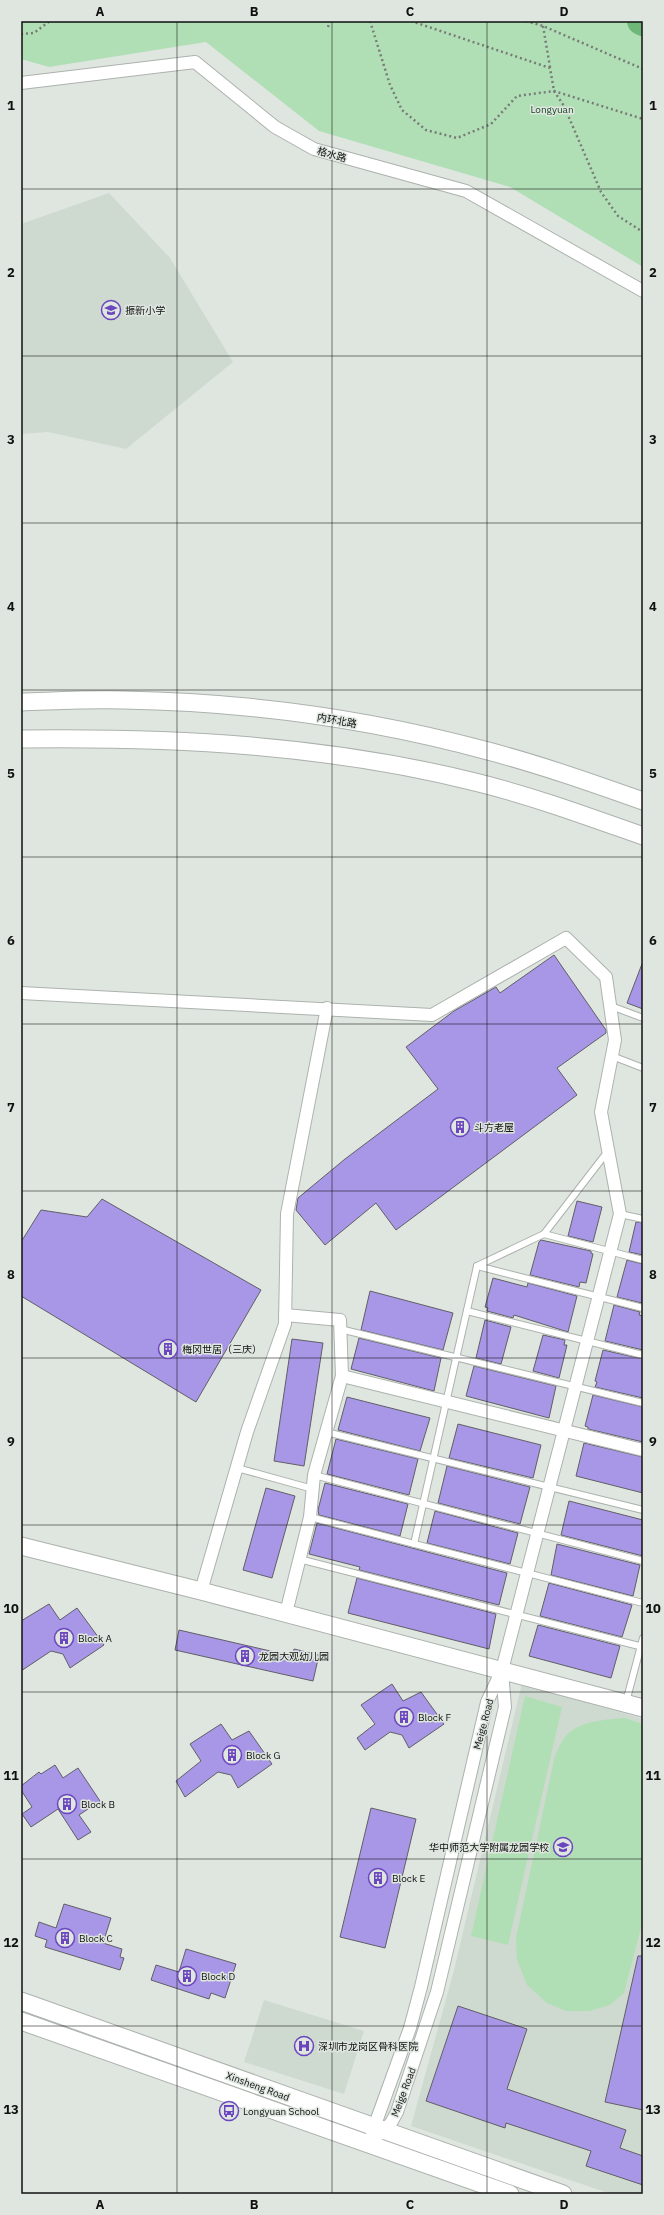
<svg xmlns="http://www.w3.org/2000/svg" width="664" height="2215" font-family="'IBM Plex Sans','Noto Sans SC',sans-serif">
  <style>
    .built { fill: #cedacf }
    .green { fill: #b1dfb5 }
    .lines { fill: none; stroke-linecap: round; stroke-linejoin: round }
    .river { stroke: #6fb778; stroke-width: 28 }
    .building { fill: #a896e6; stroke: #615f66 }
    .lane-casing { stroke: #acb2ad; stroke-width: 8 }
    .street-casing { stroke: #acb2ad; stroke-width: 14 }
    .secondary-casing { stroke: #acb2ad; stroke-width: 19 }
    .path { stroke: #787c78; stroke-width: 2.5; stroke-dasharray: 2 3; stroke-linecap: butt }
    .lane { stroke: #fff; stroke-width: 6 }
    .street { stroke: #fff; stroke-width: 12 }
    .secondary { stroke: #fff; stroke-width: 17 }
    .grid { fill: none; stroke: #0f110f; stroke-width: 1; stroke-opacity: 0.55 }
    .labels { text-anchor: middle; stroke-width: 3; stroke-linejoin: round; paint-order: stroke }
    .park-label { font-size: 10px; fill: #15481f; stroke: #dfe6e0 }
    .street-label { font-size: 10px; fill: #0f110f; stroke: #dfe6e0 }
    .poi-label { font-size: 10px; fill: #0f110f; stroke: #dfe6e0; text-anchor: start }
    .neatline { fill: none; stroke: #0f110f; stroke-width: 1.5 }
    .grid-label { font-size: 13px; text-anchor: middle; font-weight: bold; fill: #0f110f }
  </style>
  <rect width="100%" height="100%" fill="#dfe6e0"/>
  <g class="built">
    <polygon points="109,193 170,258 233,362 126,449 48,432 21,434 21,224"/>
    <polygon points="522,1683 643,1719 643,2194 611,2194 411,2126 453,1974"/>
    <polygon points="264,2000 364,2031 344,2094 244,2062"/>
  </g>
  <g class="green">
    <polygon points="21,21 643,21 643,267 510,187 319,131 206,42 49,67 21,59"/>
    <polygon points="525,1696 562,1707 508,1945 471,1936"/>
    <path d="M625,1718L643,1724V1920L624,1993L610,2005L589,2011H566L547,2003L527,1985L517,1960L516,1938L555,1755C559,1749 561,1741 566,1736C579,1721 607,1719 625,1718Z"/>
  </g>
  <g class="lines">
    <polyline class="river" points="641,21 643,22"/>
  </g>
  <g class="building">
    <polygon points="554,955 606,1030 606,1033 557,1068 577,1095 396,1230 376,1203 325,1245 296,1210 298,1198 345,1159 438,1089 406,1047 454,1011 496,987 500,993"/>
    <polygon points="642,964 643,964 643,1009 627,1003"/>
    <polygon points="102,1199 261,1290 196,1402 21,1296 21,1242 41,1210 87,1217"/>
    <polygon points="577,1201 602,1207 593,1242 568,1236"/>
    <polygon points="636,1222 643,1223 643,1255 629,1252"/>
    <polygon points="541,1240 591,1251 591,1253 593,1254 586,1283 580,1282 579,1287 530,1275 539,1242"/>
    <polygon points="627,1260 643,1264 642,1303 617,1297"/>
    <polygon points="493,1278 527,1287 528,1283 577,1296 568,1332 514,1315 513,1318 487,1311 488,1308 485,1307"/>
    <polygon points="370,1291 453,1313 443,1350 361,1330"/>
    <polygon points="614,1305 640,1312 639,1315 643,1316 643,1350 605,1341"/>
    <polygon points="485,1320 511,1327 501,1364 476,1358"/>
    <polygon points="543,1335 565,1340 564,1345 567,1345 559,1378 533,1371"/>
    <polygon points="359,1338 441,1358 434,1391 351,1369"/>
    <polygon points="292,1339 323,1343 304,1466 274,1461"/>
    <polygon points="603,1350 643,1359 643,1398 595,1387 597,1382 595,1381"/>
    <polygon points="474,1366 556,1386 549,1418 466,1396"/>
    <polygon points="593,1395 643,1407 643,1442 588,1429 588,1427 585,1426"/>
    <polygon points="347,1397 430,1418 420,1451 338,1430"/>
    <polygon points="458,1424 541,1445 533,1478 449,1458"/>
    <polygon points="336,1439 418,1459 409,1495 327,1474"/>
    <polygon points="584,1443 643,1457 643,1493 576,1476"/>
    <polygon points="447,1466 530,1487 520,1524 438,1503"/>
    <polygon points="325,1483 408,1504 400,1536 319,1515 318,1510"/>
    <polygon points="266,1488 295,1496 272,1578 243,1570"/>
    <polygon points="569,1501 643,1520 643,1556 561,1535"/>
    <polygon points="435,1511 518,1533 510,1564 427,1543"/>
    <polygon points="317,1523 507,1573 499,1605 359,1570 360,1567 309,1554"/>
    <polygon points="557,1544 640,1565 633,1596 551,1575"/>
    <polygon points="357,1578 496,1614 489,1649 348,1613"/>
    <polygon points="549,1583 632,1605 622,1637 540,1616"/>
    <polygon points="49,1604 60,1620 77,1608 104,1645 70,1668 63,1654 51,1651 21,1671 21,1621"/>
    <polygon points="538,1625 620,1646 611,1678 529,1656"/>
    <polygon points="179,1630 292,1656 294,1649 319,1655 313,1681 175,1650"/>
    <polygon points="392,1684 403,1701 421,1692 444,1724 409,1748 402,1735 390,1732 365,1750 357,1738 375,1724 361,1705"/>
    <polygon points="221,1724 232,1740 249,1731 272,1764 238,1788 231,1775 218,1772 185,1797 176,1781 201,1761 190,1744"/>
    <polygon points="55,1765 63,1778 78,1768 100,1801 79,1815 91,1832 78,1840 58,1809 31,1827 22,1814 32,1807 21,1790 21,1786 39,1772 41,1774"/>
    <polygon points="371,1808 416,1819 385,1948 340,1937"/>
    <polygon points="64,1904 111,1918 103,1943 122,1949 120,1957 124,1958 120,1970 45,1947 47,1940 35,1936 39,1922 56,1928"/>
    <polygon points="186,1949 236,1964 225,1998 211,1993 209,1999 151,1980 156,1965 179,1972"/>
    <polygon points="638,1956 643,1956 643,2110 605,2102"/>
    <polygon points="458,2006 527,2029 507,2089 626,2130 620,2148 643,2156 643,2185 586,2166 591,2151 506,2123 505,2128 426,2101"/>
  </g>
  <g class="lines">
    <g class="lane-casing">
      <g id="lane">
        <polyline points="611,1006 643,1018"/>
        <polyline points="612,1056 643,1068"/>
        <polyline points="620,1214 643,1219"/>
        <polyline points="544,1234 643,1260"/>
        <polyline points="477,1266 544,1234 608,1151"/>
        <polyline points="477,1266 643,1308"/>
        <polyline points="467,1311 643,1355"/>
        <polyline points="340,1329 643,1403"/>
        <polyline points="326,1432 643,1510"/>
        <polyline points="237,1468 313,1489"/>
        <polyline points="314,1475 643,1561"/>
        <polyline points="310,1517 643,1603"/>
        <polyline points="414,1544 477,1266"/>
        <polyline points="299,1559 643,1647"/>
        <polyline points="626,1702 643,1638"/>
      </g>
    </g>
    <g class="street-casing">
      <g id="street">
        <polyline points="21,83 195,62 275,127 314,149 466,191 643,291"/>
        <polyline points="21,993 432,1015 566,938 606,977 615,1040 601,1112 620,1214 502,1670 487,1702 421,1987 410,2028 372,2133"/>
        <polyline points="285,1315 340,1320 342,1376 314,1475 310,1517 286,1613"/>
        <polyline points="342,1376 643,1450"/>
        <polyline points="201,1591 247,1432 285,1324 287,1214 327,1008"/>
        <polyline points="380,2134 391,2123 397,2112 437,1992 505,1707 502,1672"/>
      </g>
    </g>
    <g class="secondary-casing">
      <g id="secondary">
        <path d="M21,702C55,701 89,699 123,700C245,702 370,719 488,751C541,765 592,783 643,801"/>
        <path d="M21,739C175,737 329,745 479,783C535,797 589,817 643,836"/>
        <polyline points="21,1546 201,1591 643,1708"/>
        <polyline points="21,2001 563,2194"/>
        <polyline points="21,2021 510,2194"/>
      </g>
    </g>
    <g class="path">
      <polyline points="370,21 390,85 402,110 426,130 457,138 491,124 517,96 554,91 643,119"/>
      <polyline points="411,21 550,68 554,91 564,106 601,192 618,216 643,232"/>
      <polyline points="526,21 543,26 643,69"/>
      <polyline points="543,26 550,67"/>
      <polyline points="328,27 330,21"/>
      <polyline points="21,34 34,33 50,21"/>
    </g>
    <use href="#lane" class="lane"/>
    <use href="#street" class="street"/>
    <use href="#secondary" class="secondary"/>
  </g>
  <path class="grid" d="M177,21V2194M332,21V2194M487,21V2194M21,189H643M21,356H643M21,523H643M21,690H643M21,857H643M21,1024H643M21,1191H643M21,1358H643M21,1525H643M21,1692H643M21,1859H643M21,2026H643"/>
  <defs>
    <g id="school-ring" transform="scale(1)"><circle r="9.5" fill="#dfe6e0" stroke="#6c46be" stroke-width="1.5"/><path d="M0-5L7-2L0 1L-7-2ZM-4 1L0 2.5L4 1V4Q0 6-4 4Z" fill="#6c46be"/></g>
    <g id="building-ring" transform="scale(1)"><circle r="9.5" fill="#dfe6e0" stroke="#6c46be" stroke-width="1.5"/><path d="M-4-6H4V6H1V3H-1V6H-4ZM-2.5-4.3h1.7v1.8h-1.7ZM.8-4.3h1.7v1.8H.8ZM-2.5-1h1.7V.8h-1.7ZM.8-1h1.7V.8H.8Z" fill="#6c46be"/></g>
    <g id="hospital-ring" transform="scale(1)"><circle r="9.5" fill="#dfe6e0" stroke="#6c46be" stroke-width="1.5"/><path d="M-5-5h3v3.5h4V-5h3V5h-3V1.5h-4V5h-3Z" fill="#6c46be"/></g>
    <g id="bus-ring" transform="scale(1)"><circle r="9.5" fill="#dfe6e0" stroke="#6c46be" stroke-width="1.5"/><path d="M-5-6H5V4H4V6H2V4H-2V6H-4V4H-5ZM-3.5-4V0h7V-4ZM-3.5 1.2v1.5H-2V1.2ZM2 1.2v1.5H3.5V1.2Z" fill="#6c46be"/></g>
  </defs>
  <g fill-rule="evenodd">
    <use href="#school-ring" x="111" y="310"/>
    <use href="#building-ring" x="460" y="1127"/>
    <use href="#building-ring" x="168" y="1349"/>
    <use href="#building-ring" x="64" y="1638"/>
    <use href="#building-ring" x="245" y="1656"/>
    <use href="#building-ring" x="404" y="1717"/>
    <use href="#building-ring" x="232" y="1755"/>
    <use href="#building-ring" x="67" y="1804"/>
    <use href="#school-ring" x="563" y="1847"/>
    <use href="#building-ring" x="378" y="1878"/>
    <use href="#building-ring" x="65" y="1938"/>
    <use href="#building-ring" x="187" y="1976"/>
    <use href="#hospital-ring" x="304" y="2046"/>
    <use href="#bus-ring" x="229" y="2111"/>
  </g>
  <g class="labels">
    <g class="park-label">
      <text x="552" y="113">Longyuan</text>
    </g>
    <g class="street-label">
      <text transform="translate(332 154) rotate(16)" y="4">格水路</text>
      <text transform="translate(337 720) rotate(10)" y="4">内环北路</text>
      <text transform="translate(483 1724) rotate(-75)" y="4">Meige Road</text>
      <text transform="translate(258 2086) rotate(20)" y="4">Xinsheng Road</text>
      <text transform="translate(403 2092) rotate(-69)" y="4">Meige Road</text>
    </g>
    <g class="poi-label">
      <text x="125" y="314">振新小学</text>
      <text x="474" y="1131">斗方老屋</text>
      <text x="182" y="1353">梅冈世居（三庆）</text>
      <text x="78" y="1642">Block A</text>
      <text x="259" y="1660">龙园大观幼儿园</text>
      <text x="418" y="1721">Block F</text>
      <text x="246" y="1759">Block G</text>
      <text x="81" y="1808">Block B</text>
      <text x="549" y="1851" text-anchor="end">华中师范大学附属龙园学校</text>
      <text x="392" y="1882">Block E</text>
      <text x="79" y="1942">Block C</text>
      <text x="201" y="1980">Block D</text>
      <text x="318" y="2050">深圳市龙岗区骨科医院</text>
      <text x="243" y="2115">Longyuan School</text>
    </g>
  </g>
  <rect width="664" height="2215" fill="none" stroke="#dfe6e0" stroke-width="44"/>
  <rect x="22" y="22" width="620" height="2171" class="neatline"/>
  <g class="grid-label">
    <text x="100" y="16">A</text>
    <text x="254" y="16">B</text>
    <text x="410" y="16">C</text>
    <text x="564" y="16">D</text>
    <text x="11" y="110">1</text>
    <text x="653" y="110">1</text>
    <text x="11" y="277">2</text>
    <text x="653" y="277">2</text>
    <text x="11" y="444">3</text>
    <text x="653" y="444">3</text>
    <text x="11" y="611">4</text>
    <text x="653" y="611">4</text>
    <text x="11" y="778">5</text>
    <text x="653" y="778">5</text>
    <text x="11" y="945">6</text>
    <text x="653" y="945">6</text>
    <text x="11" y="1112">7</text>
    <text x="653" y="1112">7</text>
    <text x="11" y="1279">8</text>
    <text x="653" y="1279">8</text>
    <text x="11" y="1446">9</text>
    <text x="653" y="1446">9</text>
    <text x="11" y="1613">10</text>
    <text x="653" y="1613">10</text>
    <text x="11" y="1780">11</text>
    <text x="653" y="1780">11</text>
    <text x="11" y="1947">12</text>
    <text x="653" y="1947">12</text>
    <text x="11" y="2114">13</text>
    <text x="653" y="2114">13</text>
    <text x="100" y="2209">A</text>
    <text x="254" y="2209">B</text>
    <text x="410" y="2209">C</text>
    <text x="564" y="2209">D</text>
  </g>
</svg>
